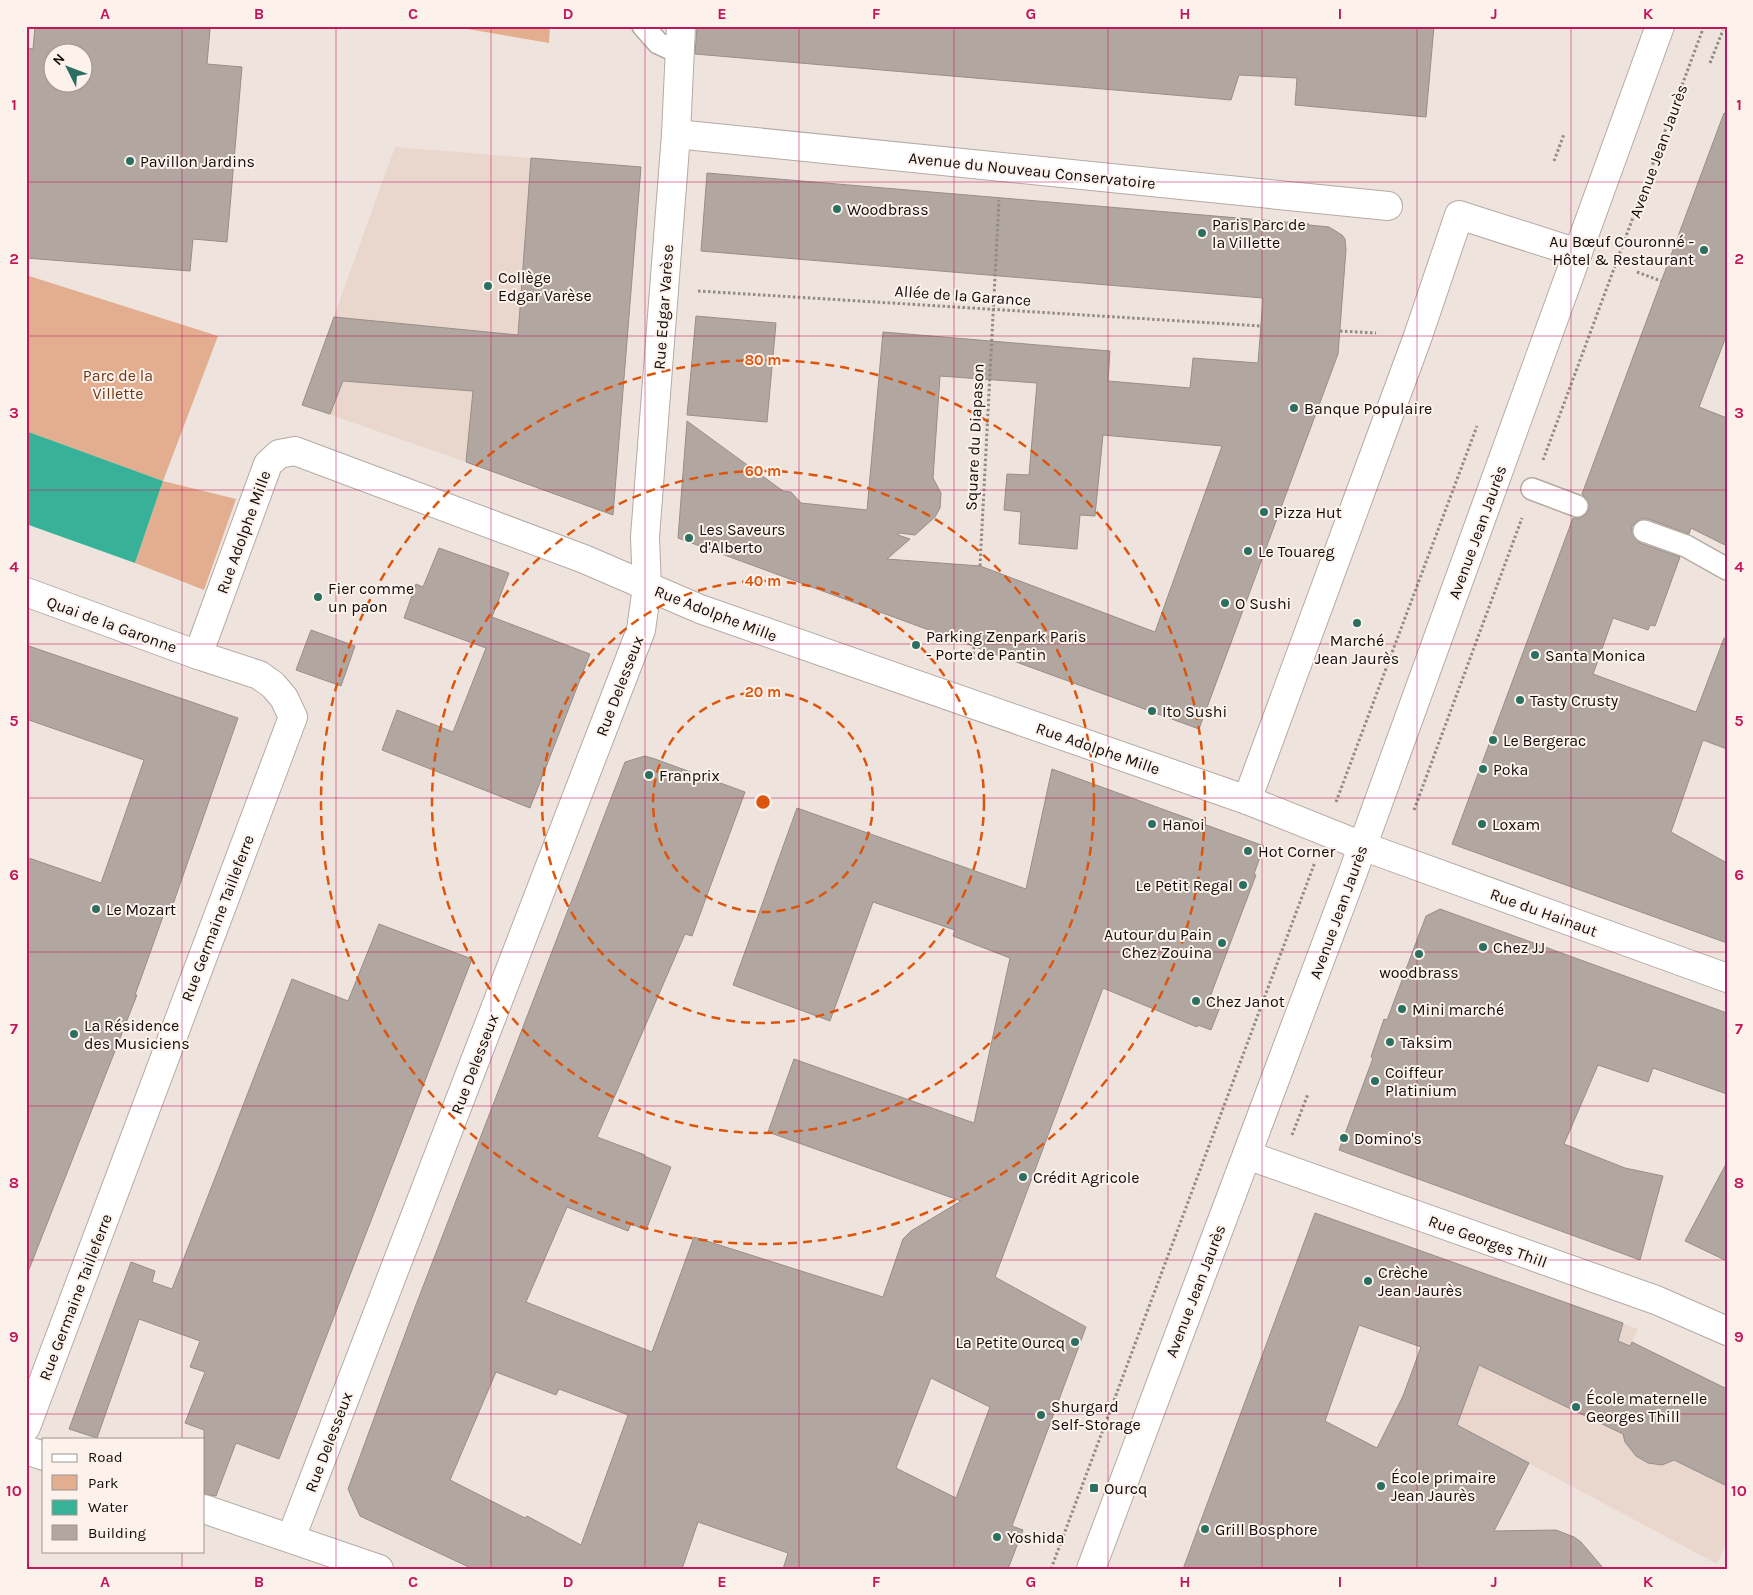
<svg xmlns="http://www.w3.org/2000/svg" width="1753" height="1595" font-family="Karla,sans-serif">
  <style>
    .built { fill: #e9d6cc }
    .green { fill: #e3ae8f }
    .water { fill: #38b199 }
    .building { fill: #b1a6a0; stroke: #988e88; fill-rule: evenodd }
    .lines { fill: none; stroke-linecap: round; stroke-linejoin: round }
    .lane-casing { stroke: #b5aaa4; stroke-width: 24 }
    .street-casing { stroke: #b5aaa4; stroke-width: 30 }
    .primary-casing { stroke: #b5aaa4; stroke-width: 30 }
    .path { stroke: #918a85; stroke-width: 3; stroke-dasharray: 2.5 2.5; stroke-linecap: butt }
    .lane { stroke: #fff; stroke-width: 21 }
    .street { stroke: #fff; stroke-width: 28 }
    .primary { stroke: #fff; stroke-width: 28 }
    .grid { fill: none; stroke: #c2185b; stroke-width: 1; stroke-opacity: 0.55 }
    .ring { fill: none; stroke: #dd550c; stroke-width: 2.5; stroke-dasharray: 9 6 }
    .poi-dot { fill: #2b6f60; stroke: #fcf1eb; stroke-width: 2 }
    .labels { text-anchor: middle; stroke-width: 4; stroke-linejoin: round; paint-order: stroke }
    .street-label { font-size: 16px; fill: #100d0b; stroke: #fcf1eb }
    .poi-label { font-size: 16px; fill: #100d0b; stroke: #fcf1eb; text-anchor: start }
    .park-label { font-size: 16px; fill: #6d3a19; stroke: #fcf1eb }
    .centre { fill: #dd550c; stroke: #fcf1eb; stroke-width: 2.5 }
    .ring-label { font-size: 15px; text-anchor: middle; font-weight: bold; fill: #dd550c; stroke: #fcf1eb; stroke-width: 4; stroke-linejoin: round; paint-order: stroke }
    .neatline { fill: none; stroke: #c2185b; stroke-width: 2 }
    .grid-label { font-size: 16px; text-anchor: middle; font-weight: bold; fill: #c2185b }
  </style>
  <rect width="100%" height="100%" fill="#efe4dd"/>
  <g class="built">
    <polygon points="395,147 641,167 613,515 466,462 302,405"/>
    <polygon points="1451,1262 1638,1329 1632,1342 1727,1389 1727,1543 1717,1564 1403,1396"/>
  </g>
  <g class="green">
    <polygon points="450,26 550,26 549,43"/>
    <polygon points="26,275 218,336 163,481 236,499 204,590 135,563 163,481 26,431"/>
  </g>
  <polygon class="water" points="26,431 163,481 135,563 26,524"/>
  <g class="building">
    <path d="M35,26H172L210,29L207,64L242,67L227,242L193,239L190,271L26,258V48L33,49ZM52,52H82V82H52Z"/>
    <polygon points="697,26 1434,26 1426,117 1295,105 1297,78 1239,75 1231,100 695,54"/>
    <polygon points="1724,113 1727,114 1727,334 1699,407 1727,418 1727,546 1691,528 1689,534 1648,519 1641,519 1636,522 1632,526 1632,533 1635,539 1640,543 1680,557 1655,626 1650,625 1648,630 1613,618 1593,674 1696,712 1724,638 1727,639 1727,749 1703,740 1671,832 1727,863 1727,943 1452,844 1573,518 1579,518 1584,516 1588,511 1589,504 1586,498 1582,494"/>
    <polygon points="531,158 641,167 613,515 466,462 473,391 343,381 330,414 302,405 334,317 518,335"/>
    <path d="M707,173L1309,224V225L1329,227L1342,235L1345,239L1346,250L1338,354L1199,729L678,538L687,421L783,491L791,492L801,503L867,510L883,332L1110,351L1108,381L1190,388L1193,358L1258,363L1263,298L701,251ZM940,376L1037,383L1029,475L1007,474L1004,510L1021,512L1019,544L1077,549L1080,515L1095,516L1103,435L1222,446L1155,632L980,566L887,559L910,539L898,535L899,533L915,535L935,517L940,508L941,493L933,478Z"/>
    <polygon points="696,316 776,323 767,422 687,415"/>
    <polygon points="439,548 509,573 492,617 590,654 530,808 382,750 397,710 453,732 486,648 404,618 416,584 423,587"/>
    <polygon points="311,630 355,646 341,686 296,670"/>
    <polygon points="26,645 238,718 171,910 166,908 135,995 137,995 28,1272 26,1271 26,857 101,883 144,760 26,719"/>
    <path d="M645,756L655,759L745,792L692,936L685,934L597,1137L645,1155L644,1156L671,1167L646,1230L631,1224L628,1231L567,1207L526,1302L652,1352L694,1237L883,1297L903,1239L911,1231L961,1201L768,1132L794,1059L974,1123L1010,958L953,936L955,930L873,902L830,1021L733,985L797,808L1026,889L1052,769L1264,846L1254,874L1256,875L1210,997L1222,1002L1211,1030L1198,1025L1197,1027L1103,988L995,1277L1086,1327L1012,1526L1023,1530L1008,1569H783L788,1553L698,1522L682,1569H473L360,1516L348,1489L414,1310L625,762ZM496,1372L556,1395L559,1389L628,1415L581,1545L527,1516L525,1518L450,1480ZM931,1378L990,1407L956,1498L896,1468Z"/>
    <polygon points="1440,909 1727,1013 1727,1094 1653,1068 1648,1082 1598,1065 1564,1144 1625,1168 1663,1176 1640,1260 1339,1150 1373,1058 1371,1057 1384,1019 1387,1020 1426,916"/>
    <polygon points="379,924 472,959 279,1459 236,1443 216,1496 204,1494 204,1430 185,1423 205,1372 190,1367 200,1341 139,1319 97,1438 69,1429 131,1262 155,1271 152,1282 172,1289 292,979 348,1001"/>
    <polygon points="1727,1162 1727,1261 1685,1241"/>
    <path d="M1315,1213L1623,1323L1618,1341L1630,1346L1632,1342L1727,1389V1486L1674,1460L1662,1465L1648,1463L1636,1456L1625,1442L1623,1434L1479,1365L1457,1425L1529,1463L1494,1531L1556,1530L1574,1537L1581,1542L1604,1569H1183ZM1359,1325L1421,1347L1403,1396L1377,1448L1325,1421Z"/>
  </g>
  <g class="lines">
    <g class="lane-casing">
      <g id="lane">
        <polyline points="643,26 658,43 680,53"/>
        <polyline points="1532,489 1577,506"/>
        <polyline points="1644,531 1686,546 1727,569"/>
      </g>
    </g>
    <g class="street-casing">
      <g id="street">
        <polyline points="676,134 1388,206"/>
        <polyline points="26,592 198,655 259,675 273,685 284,698 293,717 26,1427"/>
        <polyline points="198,655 268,464 279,454 295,451 584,559 700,609 1247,800 1362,846 1727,978"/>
        <polyline points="1247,800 1418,336 1459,215 1578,253"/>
        <polyline points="1247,1155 1656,1300 1727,1331"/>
        <polyline points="26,1450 44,1456"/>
        <polyline points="204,1509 379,1569"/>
        <polyline points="291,1538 641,630 647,587 645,537 676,134 681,26"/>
      </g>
    </g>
    <g class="primary-casing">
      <polyline id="primary" points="1091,1569 1352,875 1660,26"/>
    </g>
    <g class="path">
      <polyline points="1710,63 1723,30"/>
      <polyline points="1554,161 1564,134"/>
      <polyline points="1637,272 1661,281"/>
      <polyline points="698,291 1261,326"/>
      <polyline points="1340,331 1376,333"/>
      <polyline points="1543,460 1704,26"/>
      <polyline points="980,566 999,200"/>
      <polyline points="973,659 974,646"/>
      <polyline points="1336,802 1477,426"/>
      <polyline points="1414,810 1522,518"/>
      <polyline points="1292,1135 1308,1094"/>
      <polyline points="1051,1569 1315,862"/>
    </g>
    <use href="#lane" class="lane"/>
    <use href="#street" class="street"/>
    <use href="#primary" class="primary"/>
  </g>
  <path class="grid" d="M182,26V1439M336,26V1569M491,26V1569M645,26V1569M799,26V1569M954,26V1569M1108,26V1569M1262,26V1569M1417,26V1569M1571,26V1569M26,182H1727M26,336H1727M26,490H1727M26,644H1727M26,798H1727M26,952H1727M26,1106H1727M26,1260H1727M26,1414H1727M182,1551V1569"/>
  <g class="ring">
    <circle cx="763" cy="802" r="110"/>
    <circle cx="763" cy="802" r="221"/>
    <circle cx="763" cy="802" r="331"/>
    <circle cx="763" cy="802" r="442"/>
  </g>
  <g class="poi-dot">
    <circle cx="130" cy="161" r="5"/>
    <circle cx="837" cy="209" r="5"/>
    <circle cx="1202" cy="233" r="5"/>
    <circle cx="1704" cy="250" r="5"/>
    <circle cx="488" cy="286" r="5"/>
    <circle cx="1294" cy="408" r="5"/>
    <circle cx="1264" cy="512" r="5"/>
    <circle cx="689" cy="538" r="5"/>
    <circle cx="1248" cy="551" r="5"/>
    <circle cx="318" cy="597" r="5"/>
    <circle cx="1225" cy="603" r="5"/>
    <circle cx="1357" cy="623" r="5"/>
    <circle cx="916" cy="645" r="5"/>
    <circle cx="1535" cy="655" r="5"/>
    <circle cx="1520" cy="700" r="5"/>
    <circle cx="1152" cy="711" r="5"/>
    <circle cx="1493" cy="740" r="5"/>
    <circle cx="1483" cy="769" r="5"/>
    <circle cx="649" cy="775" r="5"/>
    <circle cx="1152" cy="824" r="5"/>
    <circle cx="1482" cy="824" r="5"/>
    <circle cx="1248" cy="851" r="5"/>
    <circle cx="1243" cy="885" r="5"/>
    <circle cx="96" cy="909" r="5"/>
    <circle cx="1222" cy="943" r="5"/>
    <circle cx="1483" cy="947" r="5"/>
    <circle cx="1419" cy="954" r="5"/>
    <circle cx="1196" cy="1001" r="5"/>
    <circle cx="1402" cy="1009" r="5"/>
    <circle cx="74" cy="1034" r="5"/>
    <circle cx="1390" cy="1042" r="5"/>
    <circle cx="1375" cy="1081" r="5"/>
    <circle cx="1344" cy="1138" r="5"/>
    <circle cx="1023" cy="1177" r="5"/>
    <circle cx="1368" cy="1281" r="5"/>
    <circle cx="1075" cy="1342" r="5"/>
    <circle cx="1576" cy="1407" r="5"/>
    <circle cx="1041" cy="1415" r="5"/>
    <circle cx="1381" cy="1486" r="5"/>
    <rect x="1089" y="1483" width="10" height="10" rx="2.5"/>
    <circle cx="1205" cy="1529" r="5"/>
    <circle cx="997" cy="1537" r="5"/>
  </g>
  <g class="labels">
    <g class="street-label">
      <text transform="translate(1658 151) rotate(-70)" y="6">Avenue Jean Jaurès</text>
      <text transform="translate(1032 170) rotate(6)" y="6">Avenue du Nouveau Conservatoire</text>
      <text transform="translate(963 295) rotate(4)" y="6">Allée de la Garance</text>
      <text transform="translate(663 307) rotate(-86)" y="6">Rue Edgar Varèse</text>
      <text transform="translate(974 437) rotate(-87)" y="6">Square du Diapason</text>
      <text transform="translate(243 532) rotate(-70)" y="6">Rue Adolphe Mille</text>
      <text transform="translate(1477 532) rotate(-70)" y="6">Avenue Jean Jaurès</text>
      <text transform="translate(716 613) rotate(21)" y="6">Rue Adolphe Mille</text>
      <text transform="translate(112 624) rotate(20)" y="6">Quai de la Garonne</text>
      <text transform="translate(619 686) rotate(-69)" y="6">Rue Delesseux</text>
      <text transform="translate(1098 748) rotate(19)" y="6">Rue Adolphe Mille</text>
      <text transform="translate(1338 912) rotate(-70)" y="6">Avenue Jean Jaurès</text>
      <text transform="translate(1544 912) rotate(20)" y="6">Rue du Hainaut</text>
      <text transform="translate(217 918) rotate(-69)" y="6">Rue Germaine Tailleferre</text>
      <text transform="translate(474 1064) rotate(-69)" y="6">Rue Delesseux</text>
      <text transform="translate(1488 1241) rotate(20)" y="6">Rue Georges Thill</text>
      <text transform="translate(1195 1291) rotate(-69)" y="6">Avenue Jean Jaurès</text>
      <text transform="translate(75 1297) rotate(-69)" y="6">Rue Germaine Tailleferre</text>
      <text transform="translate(328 1442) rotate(-69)" y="6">Rue Delesseux</text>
    </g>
    <g class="poi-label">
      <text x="140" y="167">Pavillon Jardins</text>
      <text x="847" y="215">Woodbrass</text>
      <text x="1212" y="230">Paris Parc de<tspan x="1212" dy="18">la Villette</tspan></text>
      <text x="1694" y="247" text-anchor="end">Au Bœuf Couronné -<tspan x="1694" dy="18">Hôtel &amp; Restaurant</tspan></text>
      <text x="498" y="283">Collège<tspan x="498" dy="18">Edgar Varèse</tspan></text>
      <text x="1304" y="414">Banque Populaire</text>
      <text x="1274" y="518">Pizza Hut</text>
      <text x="699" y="535">Les Saveurs<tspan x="699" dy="18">d'Alberto</tspan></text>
      <text x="1258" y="557">Le Touareg</text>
      <text x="328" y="594">Fier comme<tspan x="328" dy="18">un paon</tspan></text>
      <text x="1235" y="609">O Sushi</text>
      <text x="926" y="642">Parking Zenpark Paris<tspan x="926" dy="18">- Porte de Pantin</tspan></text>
      <text x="1357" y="646" text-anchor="middle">Marché<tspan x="1357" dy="18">Jean Jaurès</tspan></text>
      <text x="1545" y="661">Santa Monica</text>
      <text x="1530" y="706">Tasty Crusty</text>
      <text x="1162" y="717">Ito Sushi</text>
      <text x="1503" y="746">Le Bergerac</text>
      <text x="1493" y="775">Poka</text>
      <text x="659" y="781">Franprix</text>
      <text x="1162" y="830">Hanoi</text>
      <text x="1492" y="830">Loxam</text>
      <text x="1258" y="857">Hot Corner</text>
      <text x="1233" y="891" text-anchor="end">Le Petit Regal</text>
      <text x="106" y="915">Le Mozart</text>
      <text x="1212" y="940" text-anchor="end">Autour du Pain<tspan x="1212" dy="18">Chez Zouina</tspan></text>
      <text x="1493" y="953">Chez JJ</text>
      <text x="1419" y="978" text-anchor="middle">woodbrass</text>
      <text x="1206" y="1007">Chez Janot</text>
      <text x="1412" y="1015">Mini marché</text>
      <text x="84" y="1031">La Résidence<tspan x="84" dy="18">des Musiciens</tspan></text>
      <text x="1400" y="1048">Taksim</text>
      <text x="1385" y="1078">Coiffeur<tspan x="1385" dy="18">Platinium</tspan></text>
      <text x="1354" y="1144">Domino's</text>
      <text x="1033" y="1183">Crédit Agricole</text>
      <text x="1378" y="1278">Crèche<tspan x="1378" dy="18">Jean Jaurès</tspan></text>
      <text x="1065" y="1348" text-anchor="end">La Petite Ourcq</text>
      <text x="1586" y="1404">École maternelle<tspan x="1586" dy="18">Georges Thill</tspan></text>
      <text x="1051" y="1412">Shurgard<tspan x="1051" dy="18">Self-Storage</tspan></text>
      <text x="1391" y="1483">École primaire<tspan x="1391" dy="18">Jean Jaurès</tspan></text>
      <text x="1104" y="1494">Ourcq</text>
      <text x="1215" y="1535">Grill Bosphore</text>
      <text x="1007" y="1543">Yoshida</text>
    </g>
    <g class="park-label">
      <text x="118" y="381">Parc de la<tspan x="118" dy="18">Villette</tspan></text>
    </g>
  </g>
  <circle cx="763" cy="802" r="8" class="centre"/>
  <g class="ring-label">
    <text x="763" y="365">80 m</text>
    <text x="763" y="476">60 m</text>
    <text x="763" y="586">40 m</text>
    <text x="763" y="697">20 m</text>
  </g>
  <rect width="1753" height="1595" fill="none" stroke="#fcf1eb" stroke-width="55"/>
  <rect x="42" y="1438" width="162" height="115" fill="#fcf1eb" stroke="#9e9691"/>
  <rect x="52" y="1454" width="25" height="8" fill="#ffffff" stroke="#9e9691"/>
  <text x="88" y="1462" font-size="15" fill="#100d0b">Road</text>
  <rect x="52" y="1475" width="25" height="15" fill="#e3ae8f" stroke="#9e9691"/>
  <text x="88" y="1488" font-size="15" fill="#100d0b">Park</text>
  <rect x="52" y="1500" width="25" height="15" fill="#38b199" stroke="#9e9691"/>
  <text x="88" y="1512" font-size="15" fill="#100d0b">Water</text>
  <rect x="52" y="1525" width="25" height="15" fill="#b1a6a0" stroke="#9e9691"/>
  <text x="88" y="1538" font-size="15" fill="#100d0b">Building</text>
  <g transform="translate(68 68) rotate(312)"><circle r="24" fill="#fcf1eb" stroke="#9e9691"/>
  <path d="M0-4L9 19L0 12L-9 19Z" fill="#2b6f60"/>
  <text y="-8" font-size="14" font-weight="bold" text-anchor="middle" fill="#100d0b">N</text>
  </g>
  <rect x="28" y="28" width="1698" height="1540" class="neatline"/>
  <g class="grid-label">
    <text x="105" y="19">A</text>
    <text x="259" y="19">B</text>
    <text x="413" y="19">C</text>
    <text x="568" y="19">D</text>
    <text x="722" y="19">E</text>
    <text x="876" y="19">F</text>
    <text x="1031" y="19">G</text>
    <text x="1185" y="19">H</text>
    <text x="1340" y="19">I</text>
    <text x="1494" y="19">J</text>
    <text x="1648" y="19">K</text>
    <text x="14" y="110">1</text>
    <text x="1739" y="110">1</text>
    <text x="14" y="264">2</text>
    <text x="1739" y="264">2</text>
    <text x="14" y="418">3</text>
    <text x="1739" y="418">3</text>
    <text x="14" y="572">4</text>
    <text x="1739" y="572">4</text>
    <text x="14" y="726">5</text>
    <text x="1739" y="726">5</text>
    <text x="14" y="880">6</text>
    <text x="1739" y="880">6</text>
    <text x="14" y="1034">7</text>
    <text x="1739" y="1034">7</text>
    <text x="14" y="1188">8</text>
    <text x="1739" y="1188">8</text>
    <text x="14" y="1342">9</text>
    <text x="1739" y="1342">9</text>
    <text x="14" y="1496">10</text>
    <text x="1739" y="1496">10</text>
    <text x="105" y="1587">A</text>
    <text x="259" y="1587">B</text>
    <text x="413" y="1587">C</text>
    <text x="568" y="1587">D</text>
    <text x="722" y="1587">E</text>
    <text x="876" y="1587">F</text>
    <text x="1031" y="1587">G</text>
    <text x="1185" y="1587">H</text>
    <text x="1340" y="1587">I</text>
    <text x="1494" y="1587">J</text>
    <text x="1648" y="1587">K</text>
  </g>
</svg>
